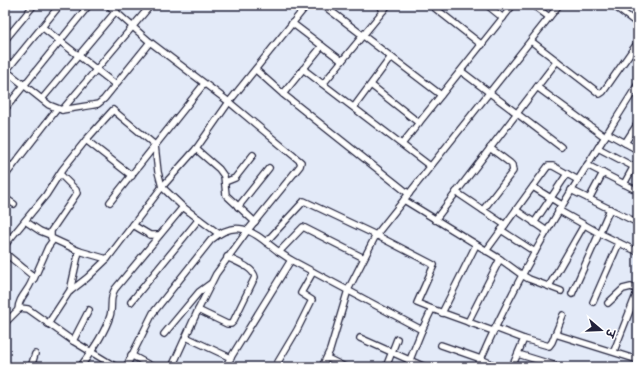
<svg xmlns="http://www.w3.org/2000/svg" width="643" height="372" font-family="'Gochi Hand','Playpen Sans Deva',sans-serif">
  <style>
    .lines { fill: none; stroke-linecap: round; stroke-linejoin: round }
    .minor-casing { stroke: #22223b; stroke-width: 8 }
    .minor { stroke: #fff; stroke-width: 5.5 }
  </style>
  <rect width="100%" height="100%" fill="#e3eaf8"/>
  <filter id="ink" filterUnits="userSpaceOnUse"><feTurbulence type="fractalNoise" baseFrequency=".025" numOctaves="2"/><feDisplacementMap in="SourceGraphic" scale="8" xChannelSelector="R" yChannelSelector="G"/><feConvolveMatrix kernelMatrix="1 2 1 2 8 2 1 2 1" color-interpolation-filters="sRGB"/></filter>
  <g filter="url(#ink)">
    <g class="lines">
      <g class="minor-casing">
        <g id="minor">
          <polyline points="108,5 150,42 229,102 301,162 300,166 248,230 216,274 198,310 172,367"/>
          <polyline points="323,5 441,95"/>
          <polyline points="378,5 384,10"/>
          <polyline points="431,5 482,45"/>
          <polyline points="487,5 503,18"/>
          <polyline points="533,5 549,17"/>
          <polyline points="613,5 638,24"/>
          <polyline points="292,23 342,61"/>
          <polyline points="42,27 116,85"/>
          <polyline points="5,40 34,5"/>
          <polyline points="531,41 600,94 603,92 638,42"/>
          <polyline points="303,69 430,166"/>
          <polyline points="5,70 49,105 62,110 93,105 98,104 104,99 150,42"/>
          <polyline points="256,70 283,94 409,194"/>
          <polyline points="6,71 60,5"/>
          <polyline points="461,71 561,147"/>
          <polyline points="323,84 388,5"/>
          <polyline points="371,85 419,123"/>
          <polyline points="537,87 605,137"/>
          <polyline points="283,94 322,46"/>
          <polyline points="42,99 116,11"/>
          <polyline points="354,107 391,57"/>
          <polyline points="5,109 89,5"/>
          <polyline points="62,110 151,5"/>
          <polyline points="607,133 638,150"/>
          <polyline points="625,143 638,123"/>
          <polyline points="402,144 513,5"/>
          <polyline points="598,148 638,169"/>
          <polyline points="196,149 219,169 224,176 226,195 255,222"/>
          <polyline points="5,162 12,167"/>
          <polyline points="587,165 638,191"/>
          <polyline points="60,174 76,190 77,193 51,231 51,238 79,251 107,259"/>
          <polyline points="5,176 57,109"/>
          <polyline points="132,176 86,140 113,110 155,145 158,172 162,187 183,207 219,234"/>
          <polyline points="225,182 235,178 253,155"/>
          <polyline points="624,184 634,166"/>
          <polyline points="533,187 562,205"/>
          <polyline points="571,190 638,223"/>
          <polyline points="456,192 505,225"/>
          <polyline points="5,198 14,204"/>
          <polyline points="589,199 603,173"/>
          <polyline points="404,200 500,259 522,275 529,279 561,291"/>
          <polyline points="110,202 204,84"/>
          <polyline points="238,207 269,168"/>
          <polyline points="483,210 513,171 512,165 510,163 490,148"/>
          <polyline points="516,210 547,231"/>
          <polyline points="558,210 599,233 638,252"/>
          <polyline points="435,220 557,61"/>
          <polyline points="25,221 40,231 50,235"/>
          <polyline points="534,223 567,174"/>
          <polyline points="133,225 150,235 159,235"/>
          <polyline points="501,230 535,252"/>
          <polyline points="266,242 304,201 376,235 434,265 417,303 432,309 422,330"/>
          <polyline points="5,245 46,195 62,170 86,140"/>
          <polyline points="486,251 548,166 553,166 578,180"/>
          <path d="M5,253L33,276C32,289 18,296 18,310"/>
          <polyline points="291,260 279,252 303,227 364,258"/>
          <polyline points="34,279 48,247 53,240"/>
          <polyline points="549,286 584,225"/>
          <polyline points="70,291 79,251"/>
          <polyline points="572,294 610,209"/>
          <polyline points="131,302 199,219"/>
          <polyline points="593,302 619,243"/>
          <polyline points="608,303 623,289 631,287 638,290"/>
          <polyline points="432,309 493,331"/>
          <path d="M198,310L227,324H231L233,322L255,277C253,267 236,262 227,257"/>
          <polyline points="442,313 476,245"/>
          <polyline points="468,322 500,259"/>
          <polyline points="5,323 20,308 28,309 73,341 116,367"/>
          <polyline points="48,324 69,292 87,278 107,259 162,187 196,149 229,102 307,5"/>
          <polyline points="495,328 524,339 512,367"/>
          <polyline points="164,334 199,292 210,284"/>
          <polyline points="555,334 638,360"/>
          <polyline points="186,337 231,358"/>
          <polyline points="360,338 425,367"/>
          <polyline points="524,339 549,346 552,342 563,315"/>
          <polyline points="73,341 89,310"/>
          <polyline points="441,345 481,359 477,367"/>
          <polyline points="614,351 638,290"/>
          <polyline points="518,354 560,367"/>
          <polyline points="131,355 153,367"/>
          <polyline points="327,358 345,367"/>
          <polyline points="31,367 35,354"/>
          <path d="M80,367C90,354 105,332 110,316C113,307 109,298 115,289L183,207"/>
          <path d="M126,367L153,313L211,240C239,216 255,234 279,252"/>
          <polyline points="225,367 291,260 422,330 407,367"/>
          <polyline points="275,367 297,330 312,300 301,293 313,272"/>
          <polyline points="322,367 330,350 348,290 376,235 559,5"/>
          <polyline points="386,367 397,339"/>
          <path d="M498,367L481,359C523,262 582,174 638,84"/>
        </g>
      </g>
      <use href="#minor" class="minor"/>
    </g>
  </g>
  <rect width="643" height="372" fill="none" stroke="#fff" stroke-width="20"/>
  <rect x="10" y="10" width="623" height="352" fill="none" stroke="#22223b" stroke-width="1.5" filter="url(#ink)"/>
  <g transform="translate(601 330) rotate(109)" stroke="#ffffff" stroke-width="3" paint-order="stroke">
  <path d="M0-3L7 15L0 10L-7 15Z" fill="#22223b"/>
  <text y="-6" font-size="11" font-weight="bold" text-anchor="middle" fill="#22223b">उ</text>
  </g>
</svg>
